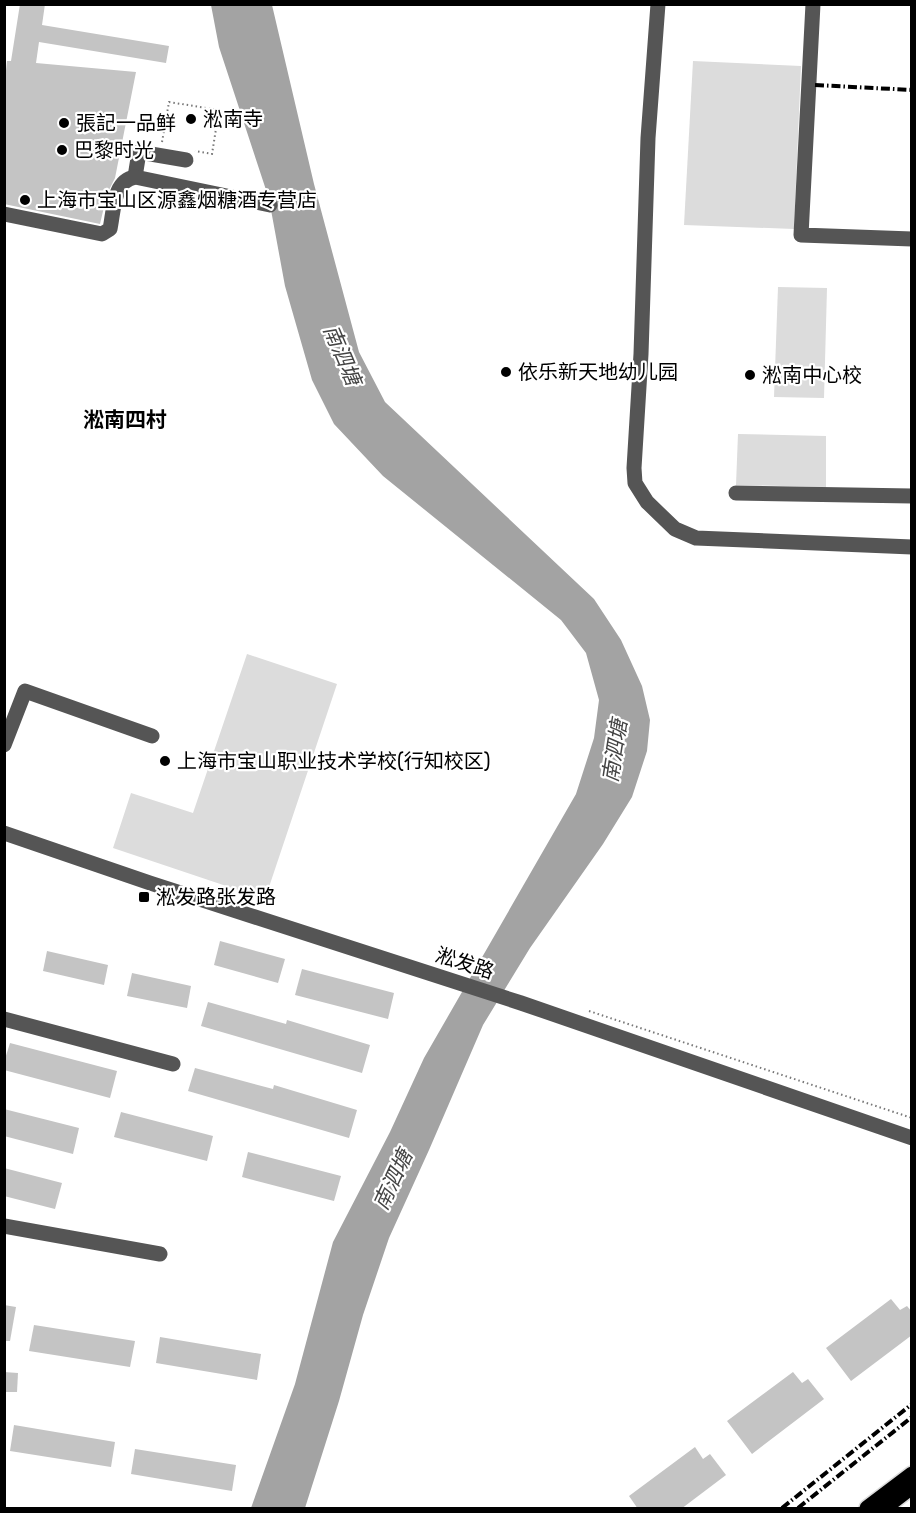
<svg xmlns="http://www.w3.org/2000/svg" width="916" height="1513" font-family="Rubik,'Noto Sans SC',sans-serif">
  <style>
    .green { fill: #dcdcdc }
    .water { fill: #a3a3a3 }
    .building { fill: #c4c4c4 }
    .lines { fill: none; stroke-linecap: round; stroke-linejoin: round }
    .major-casing { stroke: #dbdbdb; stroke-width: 18 }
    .highway-casing { stroke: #dbdbdb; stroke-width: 21 }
    .path { stroke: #777; stroke-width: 2; stroke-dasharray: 1.5 3; stroke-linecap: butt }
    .minor { stroke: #555; stroke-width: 15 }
    .major { stroke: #000; stroke-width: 15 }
    .highway { stroke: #000; stroke-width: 18 }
    .rail { stroke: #000; stroke-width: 4; stroke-dasharray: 9 3 1.5 3; stroke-linecap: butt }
    .poi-dot { fill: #000; stroke: #fff; stroke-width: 2 }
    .labels { text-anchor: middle; stroke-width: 4.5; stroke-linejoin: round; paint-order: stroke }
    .poi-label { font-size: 20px; fill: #000; stroke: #fff; text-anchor: start }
    .street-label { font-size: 20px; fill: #000; stroke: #fff }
    .water-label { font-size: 21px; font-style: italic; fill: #444; stroke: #fff }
    .neighbourhood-label { font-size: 21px; font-weight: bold; fill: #000; stroke: #fff }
  </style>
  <rect width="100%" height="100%" fill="#fff"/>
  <g class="green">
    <polygon points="693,61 801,66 794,229 684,225"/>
    <polygon points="778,287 827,288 824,398 774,397"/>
    <polygon points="738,434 826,436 826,487 736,485"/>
    <polygon points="247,654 337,684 265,899 113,848 131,793 193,813"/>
  </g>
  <polygon class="water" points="211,5 272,5 314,184 359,352 385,402 594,599 621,640 642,686 650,720 647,751 632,797 603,844 530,948 483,1025 429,1150 389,1238 363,1315 339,1401 305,1508 251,1508 295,1384 333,1242 390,1132 424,1058 576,794 594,738 599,700 586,653 561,620 383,476 334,424 312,380 285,286 269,199 219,47"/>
  <g class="building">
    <polygon points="20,4 45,4 42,25 169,46 166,63 39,42 36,63 136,72 115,178 107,194 100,224 4,204 4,89 7,61 11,61"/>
    <polygon points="220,941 285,959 278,983 214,965"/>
    <polygon points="47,951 108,965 104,985 43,971"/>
    <polygon points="302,969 394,993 388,1019 295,995"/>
    <polygon points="132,973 191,986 187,1008 127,996"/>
    <polygon points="208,1002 286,1024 287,1020 370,1045 362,1073 201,1026"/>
    <polygon points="10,1043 117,1071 110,1098 4,1070 4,1062"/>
    <polygon points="195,1068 273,1089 274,1085 357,1110 349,1138 188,1091"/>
    <polygon points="4,1109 79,1128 73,1154 4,1136"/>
    <polygon points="121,1112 213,1136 207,1161 114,1137"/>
    <polygon points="248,1152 341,1176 334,1201 242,1177"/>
    <polygon points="4,1168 62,1183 55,1209 4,1196"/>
    <polygon points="891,1299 900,1310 907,1306 912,1312 912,1335 851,1381 826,1348"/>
    <polygon points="4,1305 16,1307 10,1341 4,1341"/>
    <polygon points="34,1325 135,1341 130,1367 29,1351"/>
    <polygon points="160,1337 261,1354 257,1380 156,1363"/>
    <polygon points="4,1372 18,1373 17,1392 4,1392"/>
    <polygon points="793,1372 802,1383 808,1379 824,1399 752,1454 727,1421"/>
    <polygon points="14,1425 115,1442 111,1467 10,1451"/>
    <polygon points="695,1447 703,1459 710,1454 726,1475 681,1509 638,1509 629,1496"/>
    <polygon points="135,1449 236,1465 232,1491 131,1474"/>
  </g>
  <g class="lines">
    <g class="major-casing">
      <polyline id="major" points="867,1508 912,1474"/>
    </g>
    <g class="highway-casing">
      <polyline id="highway" points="882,1508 912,1485"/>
    </g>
    <g class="path">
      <polyline points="162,142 169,102 219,110 212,154 195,151"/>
      <polyline points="589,1011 912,1118"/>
    </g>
    <g class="minor">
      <polyline points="658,4 648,138 641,354 634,468 635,483 647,502 675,529 696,538 912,547"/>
      <polyline points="813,4 801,235 912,239"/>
      <polyline points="135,177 139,152 186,160"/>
      <path d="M4,214L102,234L110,229C114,210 113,181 135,177L270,205"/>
      <polyline points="736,493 912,496"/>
      <polyline points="4,745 25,691 152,736"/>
      <polyline points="4,833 150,883 521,1003 912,1138"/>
      <polyline points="4,1019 173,1064"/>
      <polyline points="4,1226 160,1254"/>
    </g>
    <use href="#major" class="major"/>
    <use href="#highway" class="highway"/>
    <g class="rail">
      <polyline points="815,85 912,90"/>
      <polyline points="782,1508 912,1404"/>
      <polyline points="798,1508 912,1417"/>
    </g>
  </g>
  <g class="poi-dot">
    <circle cx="191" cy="119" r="6"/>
    <circle cx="64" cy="123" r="6"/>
    <circle cx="62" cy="150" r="6"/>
    <circle cx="25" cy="200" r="6"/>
    <circle cx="506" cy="372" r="6"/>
    <circle cx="750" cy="375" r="6"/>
    <circle cx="165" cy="761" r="6"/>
    <rect x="138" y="891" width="12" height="12" rx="3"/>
  </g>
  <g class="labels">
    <g class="poi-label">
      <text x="203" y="126">淞南寺</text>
      <text x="76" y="130">張記一品鲜</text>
      <text x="74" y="157">巴黎时光</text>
      <text x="37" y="207">上海市宝山区源鑫烟糖酒专营店</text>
      <text x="518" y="379">依乐新天地幼儿园</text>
      <text x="762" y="382">淞南中心校</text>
      <text x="177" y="768">上海市宝山职业技术学校(行知校区)</text>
      <text x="156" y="904">淞发路张发路</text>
    </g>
    <g class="street-label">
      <text transform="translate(465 963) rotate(18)" y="7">淞发路</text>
    </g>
    <g class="water-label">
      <text transform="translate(342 355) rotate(67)" y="7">南泗塘</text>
      <text transform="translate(615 751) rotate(-81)" y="7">南泗塘</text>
      <text transform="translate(393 1180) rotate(-65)" y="7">南泗塘</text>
    </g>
    <g class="neighbourhood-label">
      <text x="125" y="427">淞南四村</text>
    </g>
  </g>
  <rect width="916" height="1513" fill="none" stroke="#000000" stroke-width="12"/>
</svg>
